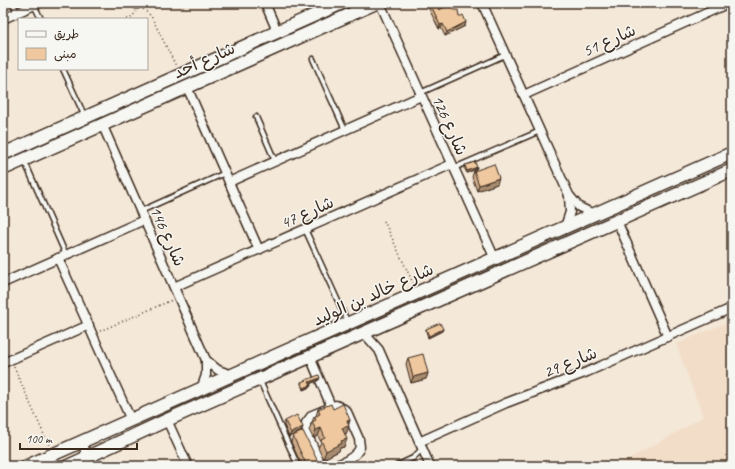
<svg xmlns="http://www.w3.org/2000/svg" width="735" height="469" font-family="Caveat,'Playpen Sans Arabic',sans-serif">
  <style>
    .built { fill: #f2dec8 }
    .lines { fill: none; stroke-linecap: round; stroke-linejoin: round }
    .lane-casing { stroke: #3b2a1e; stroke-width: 7 }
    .street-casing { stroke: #3b2a1e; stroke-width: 11 }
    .secondary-casing { stroke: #3b2a1e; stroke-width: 15 }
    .path { stroke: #3b2a1e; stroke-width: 1.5; stroke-dasharray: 1 3; stroke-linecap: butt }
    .lane { stroke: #f6f6f2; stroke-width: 4 }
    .street { stroke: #f6f6f2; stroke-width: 8 }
    .secondary { stroke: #f6f6f2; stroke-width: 12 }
    .wall { fill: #ceac89; stroke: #3b2a1e }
    .shaded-wall { fill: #a78c6f; stroke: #3b2a1e }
    .building { fill: #efc89f; stroke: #3b2a1e }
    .labels { text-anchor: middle; stroke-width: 3; stroke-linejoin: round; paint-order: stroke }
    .street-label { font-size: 17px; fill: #3b2a1e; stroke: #f6f6f2 }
  </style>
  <rect width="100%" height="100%" fill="#f4e8d9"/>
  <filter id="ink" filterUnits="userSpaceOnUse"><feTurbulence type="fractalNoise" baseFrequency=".025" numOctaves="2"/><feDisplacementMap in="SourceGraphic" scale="8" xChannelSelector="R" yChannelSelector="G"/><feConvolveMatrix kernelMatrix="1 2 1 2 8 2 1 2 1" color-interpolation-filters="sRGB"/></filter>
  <g filter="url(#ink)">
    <polygon class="built" points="732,320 732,466 617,466 703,417 676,344"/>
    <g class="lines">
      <g class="lane-casing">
        <g id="lane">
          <polyline points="13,3 17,13"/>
          <polyline points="34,5 41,19"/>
          <polyline points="313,59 345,130"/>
          <polyline points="63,69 85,117"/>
          <polyline points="420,93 505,55"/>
          <polyline points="256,117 275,161"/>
          <polyline points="24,160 66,255"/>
          <polyline points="454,168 540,131"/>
          <polyline points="141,211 225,173"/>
          <polyline points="305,229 348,323"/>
          <polyline points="260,381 298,466"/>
          <polyline points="396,466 413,458 422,449"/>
        </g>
      </g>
      <g class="street-casing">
        <g id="street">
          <polyline points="136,3 137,4"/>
          <polyline points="265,3 277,31"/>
          <polyline points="380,3 495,259"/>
          <polyline points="482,3 569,195 579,207 594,214"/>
          <polyline points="3,19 39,3"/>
          <polyline points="187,87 259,250"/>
          <polyline points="524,95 729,3"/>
          <polyline points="102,124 206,360 218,370 232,375"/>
          <polyline points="229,182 421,96"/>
          <polyline points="617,221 668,337"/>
          <polyline points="565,227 570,212 569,196"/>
          <polyline points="58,258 131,420"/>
          <polyline points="3,283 144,220"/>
          <polyline points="174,287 452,164"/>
          <polyline points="364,333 379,350 430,466"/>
          <polyline points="310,357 331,406"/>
          <polyline points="3,363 89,325"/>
          <polyline points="201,389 206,375 206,360"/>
          <path d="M336,405L344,409L347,412L359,439L360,447C357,457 339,466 328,466C319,463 305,433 306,423L312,415Z"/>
          <polyline points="167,420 188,466"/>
          <polyline points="83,441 88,466"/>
          <polyline points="419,442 506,403 587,372 732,308"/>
        </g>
      </g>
      <g class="secondary-casing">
        <g id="secondary">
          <polyline points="3,154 342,3"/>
          <polyline points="3,169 376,3"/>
          <polyline points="27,466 732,153"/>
          <polyline points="68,466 167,420 732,170"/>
        </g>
      </g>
      <g class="path">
        <polyline points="143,9 151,16 176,66"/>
        <polyline points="127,19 133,16 136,11"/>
        <polyline points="384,221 413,283"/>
        <polyline points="100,331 172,300"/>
        <polyline points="14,367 49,446"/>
      </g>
      <use href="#lane" class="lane"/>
      <use href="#street" class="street"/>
      <use href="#secondary" class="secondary"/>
    </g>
    <g class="wall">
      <polygon points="430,3 436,3 439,10 454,10 459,17 465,26 445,36 441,28 439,29 428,7"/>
      <polygon points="465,165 477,167 476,169 467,173 464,168"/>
      <polygon points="474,171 497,184 477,191 472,177"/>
      <polygon points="426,329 443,329 442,331 428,338 426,331"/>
      <polygon points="408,358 428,373 426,379 411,383 406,364"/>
      <polygon points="319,380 310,384 311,385 310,387 303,390 301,384 301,382"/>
      <polygon points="318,409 333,409 350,420 346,434 345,434 344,447 340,448 339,451 323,459 318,448 321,442 318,436 313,438 309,430 314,417 316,416"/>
      <polygon points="285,421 303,427 301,431 289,437 284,425"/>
      <polygon points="293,436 320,466 302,466 291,442"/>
    </g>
    <g class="shaded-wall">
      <polygon points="466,22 465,26 445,36 447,32"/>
      <polygon points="443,24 441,28 439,29 440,25"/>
      <polygon points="477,167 476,169 467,173 467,171"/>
      <polygon points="499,178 497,184 477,191 479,185"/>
      <polygon points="443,329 442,331 428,338 429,336"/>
      <polygon points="428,373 426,379 411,383 413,377"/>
      <polygon points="320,378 319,380 308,384 309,382"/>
      <polygon points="311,385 310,387 303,390 304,388"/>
      <polygon points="350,420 347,426 349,426 346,434 339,436 342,428 347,421"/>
      <polygon points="303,427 301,431 289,437 291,433"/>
      <polygon points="321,428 318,436 313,438 316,430"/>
      <polygon points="347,439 344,447 340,448 339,451 323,459 326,451 341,441"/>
    </g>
    <g class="building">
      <polygon points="430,3 436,3 439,10 451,4 454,10 458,10 459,17 463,15 466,22 447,32 443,24 440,25"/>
      <polygon points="475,162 477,167 467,171 465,165"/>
      <polygon points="494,164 499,178 479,185 474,171"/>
      <polygon points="440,323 443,329 429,336 426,329"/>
      <polygon points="423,354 428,373 413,377 408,358"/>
      <polygon points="319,375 320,378 309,382 311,385 304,388 301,382"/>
      <polygon points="331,404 333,409 343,404 350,420 347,421 349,426 342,428 347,439 341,441 342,443 326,451 321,440 325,438 321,428 316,430 312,422 316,420 314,417 320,414 318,409"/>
      <polygon points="297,415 303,427 291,433 285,421"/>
      <polygon points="303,431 320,466 307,466 293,436"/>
      <polygon points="339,461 341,466 329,466"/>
    </g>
  </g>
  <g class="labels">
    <g class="street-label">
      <text transform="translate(609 40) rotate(-24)" y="6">شارع 51</text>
      <text transform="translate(204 60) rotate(-24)" y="6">شارع أحد</text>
      <text transform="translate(450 125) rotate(66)" y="6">شارع 126</text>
      <text transform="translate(307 212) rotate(-24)" y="6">شارع 47</text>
      <text transform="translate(168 236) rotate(66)" y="6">شارع 146</text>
      <text transform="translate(373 294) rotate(-24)" y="6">شارع خالد بن الوليد</text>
      <text transform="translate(570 362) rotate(-22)" y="6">شارع 29</text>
    </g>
  </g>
  <rect width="735" height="469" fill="none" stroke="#f6f6f2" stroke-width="16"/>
  <rect x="8" y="8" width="719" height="453" fill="none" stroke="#3b2a1e" stroke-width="1.5" filter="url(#ink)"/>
  <rect x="18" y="18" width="130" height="52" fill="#f6f6f2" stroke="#aba49d"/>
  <rect x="26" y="31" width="20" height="6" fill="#f6f6f2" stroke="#aba49d"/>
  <text x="54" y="38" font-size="12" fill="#3b2a1e">طريق</text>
  <rect x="26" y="48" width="20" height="12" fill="#efc89f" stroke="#aba49d"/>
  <text x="54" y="58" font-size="12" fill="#3b2a1e">مبنى</text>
  <path d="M20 443v6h117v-6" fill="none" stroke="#3b2a1e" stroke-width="2"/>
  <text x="26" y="443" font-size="12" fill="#3b2a1e" stroke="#f6f6f2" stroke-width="3" paint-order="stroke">100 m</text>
</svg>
